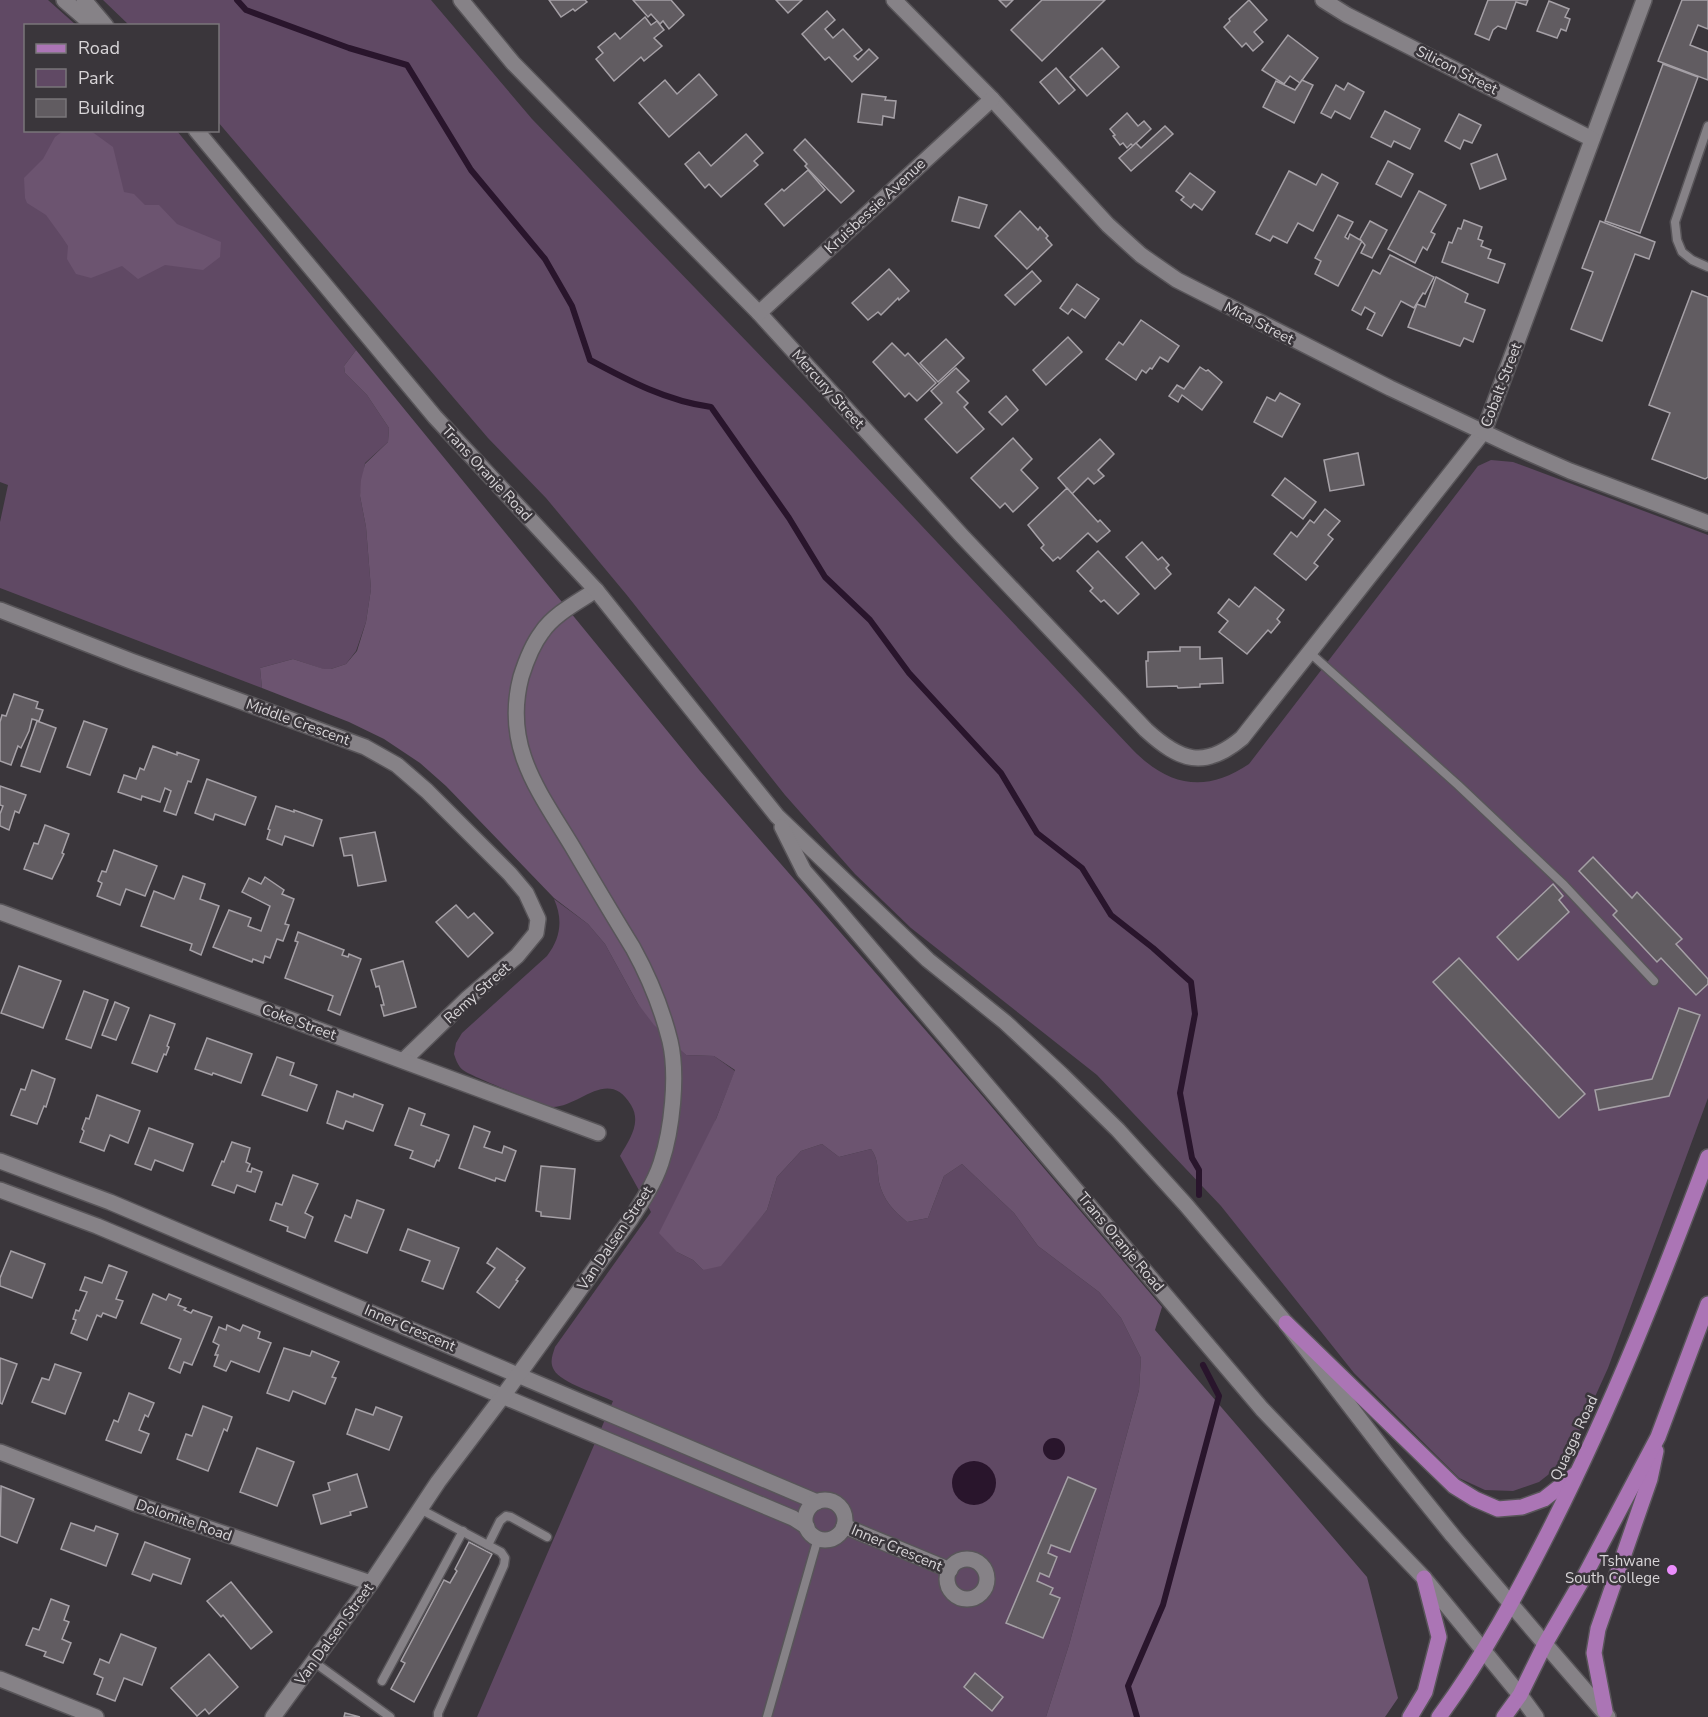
<svg xmlns="http://www.w3.org/2000/svg" width="1708" height="1717" font-family="'Nunito Sans',sans-serif">
  <style>
    .green { fill: #604964 }
    .forest { fill: #6c5470 }
    .water { fill: #29152c }
    .lines { fill: none; stroke-linecap: round; stroke-linejoin: round }
    .stream { stroke: #29152c; stroke-width: 6 }
    .building { fill: #615c61; stroke: #a5a0a6; stroke-width: 1.5 }
    .lane-casing { stroke: #585559; stroke-width: 11 }
    .street-casing { stroke: #585559; stroke-width: 18 }
    .secondary-casing { stroke: #585559; stroke-width: 18 }
    .primary-casing { stroke: #585559; stroke-width: 18 }
    .lane { stroke: #868287; stroke-width: 8 }
    .street { stroke: #868287; stroke-width: 15 }
    .secondary { stroke: #868287; stroke-width: 15 }
    .primary { stroke: #ab75b5; stroke-width: 15 }
    .poi-dot { fill: #eb8dfc; stroke: #3a363b; stroke-width: 2 }
    .labels { text-anchor: middle; stroke-width: 5; stroke-linejoin: round; paint-order: stroke }
    .street-label { font-size: 15px; fill: #d8d5d8; stroke: #3a363b }
    .poi-label { font-size: 15px; fill: #d8d5d8; stroke: #3a363b; text-anchor: end }
  </style>
  <rect width="100%" height="100%" fill="#3a363b"/>
  <g class="green">
    <polygon points="0,0 48,0 76,25 26,26 26,130 177,131 356,350 344,366 345,373 367,395 389,428 388,442 365,463 360,496 366,527 371,589 366,622 356,651 346,664 331,669 323,669 293,659 260,668 262,688 0,588 0,522 8,485 0,482"/>
    <path d="M103,0H431L532,119L806,403L1132,749C1168,786 1205,794 1249,764L1478,466L1491,460L1513,462L1708,535V1098L1608,1368L1570,1452L1558,1467L1539,1482L1513,1491L1485,1490L1459,1478L1354,1373L1221,1206L1097,1075L911,928L855,874L785,795L626,594L546,498L488,438L218,122V26L129,25Z"/>
    <path d="M554,899L588,924L605,944L638,1004L686,1055L714,1056L735,1071L716,1119L677,1252L693,1260L703,1270L744,1237L767,1210L777,1177L801,1151L822,1144L839,1157L871,1149C879,1160 877,1169 879,1182C883,1200 894,1211 907,1222L928,1218L944,1176L962,1164L1014,1213L1038,1246L1099,1292L1121,1318L1141,1358L1139,1390L1069,1645L1046,1717H477L613,1401C599,1394 561,1383 554,1370C549,1362 553,1354 555,1347L651,1212L620,1156C629,1140 642,1123 631,1105C608,1067 580,1107 553,1107C545,1106 468,1075 463,1070C458,1066 456,1060 454,1054L456,1043L462,1033L547,956C561,938 563,919 554,899Z"/>
  </g>
  <g class="forest">
    <polygon points="63,131 91,131 113,147 124,192 134,194 145,205 159,205 177,224 221,242 220,257 203,270 165,265 138,279 122,266 91,278 76,274 67,259 68,246 62,237 46,215 27,203 25,198 24,178 43,159 55,137"/>
    <path d="M356,350L700,771L974,1086L1162,1307L1155,1330L1367,1577L1398,1698L1385,1717H1046L1069,1645L1139,1390L1141,1358L1121,1318L1099,1292L1038,1246L1014,1213L962,1164L944,1176L928,1218L907,1222C894,1211 883,1200 879,1182C877,1169 879,1160 871,1149L839,1157L822,1144L801,1151L777,1177L767,1210L721,1266L703,1270L693,1260L677,1252L659,1233L716,1119L735,1070L714,1056L686,1055L654,1025L638,1004L605,944L588,924L554,898L446,786L420,763L384,739L349,722L262,688L260,668L293,659L324,669H331L346,664L357,651L366,622L371,589L366,527L360,496L361,480L365,464L388,442L389,428L367,395L345,373L344,366Z"/>
  </g>
  <g class="water">
    <circle cx="1054" cy="1449" r="11"/>
    <circle cx="974" cy="1483" r="22"/>
  </g>
  <g class="lines">
    <g class="stream">
      <path d="M237,0L246,10L349,48L407,65L471,170L545,259L572,306L590,360C629,381 667,401 711,407L789,518L825,577L870,620L909,673L1001,773L1037,833L1082,868L1111,915L1153,948L1191,982L1195,1014L1180,1093L1192,1158L1199,1170V1195"/>
      <polyline points="1137,1717 1128,1686 1163,1605 1219,1396 1203,1365"/>
    </g>
  </g>
  <g class="building">
    <polygon points="549,0 585,0 587,2 575,11 573,9 561,17"/>
    <polygon points="633,0 671,0 684,15 669,29 663,21 660,24 651,14 648,17"/>
    <polygon points="776,0 802,0 788,13"/>
    <polygon points="999,0 1013,0 1006,7"/>
    <polygon points="1042,0 1105,0 1042,61 1011,30"/>
    <polygon points="1249,0 1267,20 1254,32 1263,42 1253,51 1246,43 1242,47 1224,27 1230,21 1229,19"/>
    <polygon points="1488,0 1528,0 1526,5 1516,2 1506,29 1498,26 1493,30 1489,40 1475,34"/>
    <polygon points="1682,0 1708,0 1708,29 1698,25 1690,45 1708,52 1708,80 1658,61"/>
    <polygon points="1549,1 1569,9 1565,17 1570,19 1566,31 1561,29 1557,38 1537,31"/>
    <polygon points="827,11 835,20 825,29 833,38 843,29 862,50 854,56 858,60 869,49 878,58 852,82 829,57 825,60 802,34"/>
    <polygon points="645,17 651,25 657,21 664,30 654,38 662,46 644,61 641,57 614,81 596,59 603,53 598,47 615,33 620,39"/>
    <polygon points="1288,35 1318,58 1300,83 1290,76 1284,84 1262,70"/>
    <polygon points="1102,48 1119,67 1087,96 1070,77"/>
    <polygon points="1663,64 1698,77 1640,233 1605,221"/>
    <polygon points="1056,68 1075,90 1059,104 1040,82"/>
    <polygon points="699,74 717,95 669,137 639,103 665,80 677,94"/>
    <polygon points="1302,80 1313,85 1294,123 1263,107 1276,81 1295,90"/>
    <polygon points="1348,83 1364,92 1350,119 1335,111 1331,118 1321,113 1336,85 1344,90"/>
    <polygon points="862,94 886,97 885,100 896,101 894,118 883,116 882,125 858,122"/>
    <polygon points="1385,111 1420,129 1410,149 1394,141 1391,147 1371,137"/>
    <polygon points="1127,113 1138,126 1144,121 1151,129 1133,146 1131,144 1127,148 1123,143 1120,145 1113,136 1115,135 1110,129"/>
    <polygon points="1459,114 1481,125 1472,143 1464,140 1460,149 1445,141"/>
    <polygon points="1165,126 1173,134 1131,171 1119,158 1136,143 1141,148"/>
    <polygon points="746,134 763,153 754,161 758,165 721,197 709,184 705,188 685,164 699,152 711,166"/>
    <polygon points="805,139 854,191 841,203 805,166 807,164 794,150"/>
    <polygon points="1497,154 1506,179 1480,189 1471,164"/>
    <polygon points="1388,161 1413,174 1401,197 1376,184"/>
    <polygon points="808,170 825,190 784,226 765,204 782,189 784,191"/>
    <polygon points="1289,171 1316,185 1322,174 1338,183 1313,231 1298,223 1287,243 1273,236 1270,241 1256,234"/>
    <polygon points="1190,173 1215,192 1202,210 1194,204 1191,208 1181,200 1184,197 1176,191"/>
    <polygon points="1419,191 1446,205 1431,232 1435,234 1427,250 1423,247 1415,263 1388,249"/>
    <polygon points="959,197 987,205 979,228 952,221"/>
    <polygon points="1020,211 1038,230 1040,227 1048,236 1046,238 1052,245 1027,269 995,236"/>
    <polygon points="1338,215 1353,222 1345,237 1348,239 1350,234 1362,241 1338,286 1315,274 1321,261 1315,258"/>
    <polygon points="1464,220 1482,227 1478,239 1483,241 1481,246 1491,250 1488,258 1505,264 1498,283 1442,262 1449,242 1452,243 1458,228 1461,229"/>
    <polygon points="1370,221 1387,230 1372,258 1361,253 1365,245 1360,239"/>
    <polygon points="1600,221 1655,242 1649,259 1635,254 1602,341 1571,329 1593,272 1582,268"/>
    <polygon points="1390,255 1434,277 1425,294 1423,293 1414,308 1401,301 1382,336 1367,329 1375,313 1365,307 1361,315 1352,310 1373,270 1380,274"/>
    <polygon points="889,269 909,291 899,300 898,298 881,315 878,312 868,320 852,303"/>
    <polygon points="1032,271 1041,281 1015,305 1005,295"/>
    <polygon points="1436,277 1468,294 1465,302 1485,310 1473,342 1464,338 1460,346 1408,327 1417,304 1425,307"/>
    <polygon points="1077,284 1099,299 1085,318 1072,309 1068,314 1060,308"/>
    <polygon points="1692,291 1708,297 1708,477 1705,479 1652,459 1670,413 1649,405"/>
    <polygon points="1141,320 1179,346 1168,362 1160,357 1152,369 1150,368 1146,373 1142,370 1136,380 1106,359 1119,342 1123,345"/>
    <polygon points="1068,337 1082,352 1046,385 1033,370"/>
    <polygon points="946,339 964,358 938,382 920,363"/>
    <polygon points="892,343 905,356 908,353 936,383 917,401 909,393 905,397 873,362"/>
    <polygon points="1200,367 1206,371 1208,370 1222,382 1202,410 1182,395 1178,402 1169,396 1177,385 1184,389"/>
    <polygon points="956,368 969,381 957,392 968,403 964,407 984,429 957,453 925,419 942,403 931,391"/>
    <polygon points="1280,393 1300,404 1282,437 1254,422 1267,397 1275,401"/>
    <polygon points="1006,396 1018,410 1002,425 989,412"/>
    <polygon points="1013,438 1032,459 1021,470 1038,488 1013,512 1005,503 1000,508 971,478"/>
    <polygon points="1100,439 1114,454 1098,470 1104,476 1094,484 1088,478 1072,494 1058,478"/>
    <polygon points="1358,453 1364,485 1330,491 1324,460"/>
    <polygon points="1285,478 1316,502 1303,519 1272,495"/>
    <polygon points="1067,488 1098,522 1100,520 1110,531 1097,542 1088,533 1060,559 1058,557 1053,561 1041,548 1044,545 1028,525"/>
    <polygon points="1325,509 1340,521 1328,535 1333,539 1314,563 1318,566 1306,580 1274,554 1291,532 1297,537 1310,520 1314,523"/>
    <polygon points="1142,542 1158,560 1162,557 1169,565 1166,568 1171,574 1155,589 1126,557"/>
    <polygon points="1098,551 1139,594 1118,614 1104,600 1101,602 1090,591 1093,588 1077,571"/>
    <polygon points="1255,587 1284,610 1277,619 1280,622 1271,633 1268,630 1247,654 1219,632 1228,621 1218,613 1229,599 1239,607"/>
    <polygon points="1180,647 1200,647 1200,659 1222,658 1223,683 1200,684 1200,687 1178,688 1177,686 1147,687 1146,661 1148,661 1148,652 1180,651"/>
    <polygon points="14,694 38,702 36,708 43,710 39,721 32,719 29,731 21,748 18,746 11,765 0,761 0,722 2,715 6,716"/>
    <polygon points="37,721 56,728 40,772 21,766"/>
    <polygon points="84,721 107,729 90,775 67,767"/>
    <polygon points="153,746 177,755 177,752 199,760 191,782 188,781 176,815 164,811 171,791 165,788 160,802 142,796 141,800 118,792 124,775 136,779 140,768 144,770"/>
    <polygon points="207,779 256,797 245,825 215,814 213,820 195,813"/>
    <polygon points="0,786 26,795 19,813 15,811 9,830 0,826 0,814 3,806 0,805"/>
    <polygon points="276,806 294,812 294,810 322,820 313,846 285,836 282,845 267,839 270,830 268,829"/>
    <polygon points="45,825 69,834 62,853 64,854 52,879 24,869 34,843 38,844"/>
    <polygon points="375,832 386,881 358,886 352,855 344,856 340,838"/>
    <polygon points="114,850 157,866 145,896 126,889 120,905 97,896 102,883 98,881 102,871 106,872"/>
    <polygon points="1593,857 1632,898 1637,892 1682,939 1676,944 1708,979 1708,984 1696,995 1661,958 1657,962 1613,915 1617,911 1579,871"/>
    <polygon points="183,876 205,884 200,899 219,906 201,955 190,950 192,944 141,926 154,891 174,899"/>
    <polygon points="265,877 284,890 282,894 294,899 285,924 289,925 283,941 277,939 270,958 265,956 263,963 253,959 252,962 213,947 229,910 251,918 248,926 261,931 270,906 242,892 249,878 261,884"/>
    <polygon points="1553,884 1563,896 1559,900 1569,912 1518,960 1497,937"/>
    <polygon points="456,905 468,918 474,913 493,933 468,957 436,922"/>
    <polygon points="298,932 344,950 342,955 348,957 349,954 361,959 340,1015 328,1010 333,996 285,978 298,942 295,941"/>
    <polygon points="1459,958 1585,1094 1559,1118 1433,982"/>
    <polygon points="403,961 416,1007 384,1016 381,1005 384,1005 379,986 376,987 371,970"/>
    <polygon points="19,966 61,981 43,1028 1,1013"/>
    <polygon points="84,991 108,1000 91,1048 66,1039"/>
    <polygon points="115,1002 129,1008 116,1040 102,1035"/>
    <polygon points="1679,1008 1700,1015 1669,1096 1599,1110 1595,1090 1652,1079"/>
    <polygon points="150,1015 175,1024 167,1046 169,1047 166,1055 164,1054 157,1072 132,1063"/>
    <polygon points="207,1038 252,1054 241,1083 213,1073 212,1075 195,1069"/>
    <polygon points="277,1057 294,1063 290,1075 317,1085 307,1111 262,1095"/>
    <polygon points="32,1070 55,1079 46,1107 44,1106 37,1124 11,1115 21,1089 25,1090"/>
    <polygon points="337,1091 353,1097 354,1094 383,1105 373,1131 346,1121 343,1129 327,1123"/>
    <polygon points="97,1095 140,1111 128,1143 110,1135 104,1151 80,1142 84,1131 82,1129 86,1118 89,1119"/>
    <polygon points="409,1108 425,1114 421,1125 449,1135 439,1161 437,1160 434,1167 410,1158 413,1151 395,1145"/>
    <polygon points="474,1126 490,1132 484,1147 502,1153 504,1146 516,1151 505,1181 496,1178 495,1181 459,1168"/>
    <polygon points="149,1128 193,1144 183,1171 155,1160 151,1170 135,1164"/>
    <polygon points="232,1142 250,1148 246,1162 250,1164 247,1171 251,1172 252,1168 262,1172 255,1192 237,1185 234,1193 212,1185 222,1161 224,1162"/>
    <polygon points="541,1166 575,1169 570,1219 541,1216 541,1212 536,1211"/>
    <polygon points="293,1175 318,1184 305,1213 313,1217 305,1238 287,1231 288,1227 270,1220 276,1203 282,1205"/>
    <polygon points="357,1200 384,1210 367,1253 335,1241 345,1215 351,1218"/>
    <polygon points="408,1229 459,1248 443,1289 422,1281 430,1261 400,1250"/>
    <polygon points="497,1248 525,1268 516,1280 518,1281 499,1308 477,1292 495,1268 487,1263"/>
    <polygon points="11,1251 45,1264 32,1298 0,1286 0,1278"/>
    <polygon points="109,1265 127,1272 116,1299 123,1301 116,1318 103,1313 101,1317 97,1315 87,1340 71,1333 76,1320 73,1319 76,1310 79,1311 87,1292 80,1290 85,1277 102,1283"/>
    <polygon points="153,1294 166,1300 169,1294 181,1299 178,1305 186,1308 184,1310 191,1313 193,1310 212,1317 192,1365 184,1362 180,1373 169,1368 181,1339 141,1323"/>
    <polygon points="227,1325 240,1331 243,1325 260,1332 258,1338 271,1343 259,1372 231,1361 226,1371 214,1366 218,1355 215,1355 219,1345 213,1342 219,1327 226,1330"/>
    <polygon points="284,1348 310,1356 312,1351 339,1362 332,1377 336,1378 325,1404 293,1391 289,1401 267,1393"/>
    <polygon points="0,1358 17,1364 2,1404 0,1403"/>
    <polygon points="55,1364 81,1373 65,1414 32,1402 42,1378 49,1380"/>
    <polygon points="129,1393 154,1403 148,1417 145,1415 139,1430 149,1434 141,1453 106,1440 114,1420 118,1422"/>
    <polygon points="203,1406 232,1417 227,1431 224,1429 208,1471 177,1459 186,1434 192,1436"/>
    <polygon points="376,1407 402,1417 389,1450 347,1434 356,1409 373,1415"/>
    <polygon points="257,1448 294,1462 277,1506 240,1492"/>
    <polygon points="357,1474 367,1507 350,1512 351,1515 321,1524 313,1495 330,1490 328,1483"/>
    <polygon points="1068,1477 1096,1489 1070,1552 1051,1545 1048,1553 1057,1557 1049,1577 1040,1573 1037,1581 1053,1588 1050,1594 1060,1598 1043,1638 1006,1623"/>
    <polygon points="1,1486 34,1499 17,1543 0,1536"/>
    <polygon points="71,1523 94,1531 96,1526 118,1534 106,1566 61,1549"/>
    <polygon points="145,1542 190,1559 181,1584 153,1574 150,1581 132,1574"/>
    <polygon points="469,1542 492,1554 414,1702 391,1689 405,1663 401,1661 444,1580 450,1583 457,1571 455,1569"/>
    <polygon points="231,1582 272,1632 251,1649 223,1615 221,1617 207,1601"/>
    <polygon points="51,1599 69,1606 64,1620 69,1622 62,1639 71,1643 63,1663 44,1656 46,1652 26,1645 33,1628 39,1630"/>
    <polygon points="121,1634 156,1648 142,1685 124,1678 115,1701 97,1694 103,1678 94,1674 100,1659 109,1663"/>
    <polygon points="209,1654 238,1687 209,1714 205,1709 197,1716 171,1688"/>
    <polygon points="975,1673 1003,1697 992,1711 964,1687"/>
    <polygon points="345,1713 360,1717 344,1717"/>
  </g>
  <g class="lines">
    <g class="lane-casing">
      <g id="lane">
        <polyline points="1708,126 1675,222 1677,240 1682,252 1692,260 1708,267"/>
        <polyline points="1309,652 1458,785 1564,885 1654,981"/>
        <polyline points="420,1509 501,1552 505,1558 504,1565 438,1713 438,1717"/>
        <polyline points="488,1545 500,1521 506,1516 511,1517 547,1537"/>
        <polyline points="314,1662 390,1717"/>
        <polyline points="382,1681 463,1531"/>
        <polyline points="767,1717 818,1538"/>
      </g>
    </g>
    <g class="street-casing">
      <g id="street">
        <path d="M461,0L513,63L759,313L962,536L1146,730C1180,761 1204,770 1242,738L1484,431L1644,0"/>
        <polyline points="894,0 992,99 1108,225 1141,255 1177,280 1390,388 1513,446 1570,471 1708,523"/>
        <polyline points="1323,0 1347,15 1592,139"/>
        <polyline points="759,313 992,99"/>
        <polyline points="0,610 131,661 365,747 397,765 427,791 510,874 526,893 538,919 536,933 517,956 468,998 404,1060"/>
        <polyline points="0,912 598,1133"/>
        <polyline points="0,1161 110,1202 817,1502"/>
        <polyline points="0,1190 97,1226 793,1518 807,1527"/>
        <polyline points="0,1452 136,1504 371,1583"/>
        <circle cx="825" cy="1520" r="20"/>
        <polyline points="844,1526 950,1570"/>
        <circle cx="967" cy="1579" r="20"/>
        <polyline points="1545,1644 1608,1717"/>
        <polyline points="0,1679 96,1717"/>
        <polyline points="1520,1695 1536,1717"/>
        <path d="M273,1717L371,1583L438,1482L503,1396L630,1220C642,1202 654,1184 661,1163C672,1130 678,1075 670,1041C662,1009 649,977 633,948C612,914 592,880 572,846C538,790 503,746 521,677C526,661 532,645 542,632C554,614 578,602 596,590"/>
      </g>
    </g>
    <g class="secondary-casing">
      <g id="secondary">
        <polyline points="64,0 94,26"/>
        <polyline points="84,0 106,26"/>
        <polyline points="196,130 435,417 596,590 777,816 928,960 1005,1022 1062,1075 1118,1130 1186,1205 1286,1323 1386,1453 1453,1536 1545,1644"/>
        <polyline points="782,827 804,871 838,910 1262,1409 1424,1578 1520,1695"/>
      </g>
    </g>
    <g class="primary-casing">
      <g id="primary">
        <polyline points="1286,1323 1454,1486 1475,1499 1498,1509 1522,1507 1544,1499 1576,1474"/>
        <polyline points="1605,1711 1594,1653 1598,1629 1650,1479 1656,1451"/>
        <polyline points="1410,1717 1425,1692 1439,1637 1424,1578"/>
        <path d="M1439,1717C1484,1656 1518,1592 1552,1525C1612,1406 1661,1282 1708,1157"/>
        <polyline points="1504,1717 1520,1695 1545,1644 1584,1577 1658,1437 1708,1304"/>
      </g>
    </g>
    <use href="#lane" class="lane"/>
    <use href="#street" class="street"/>
    <use href="#secondary" class="secondary"/>
    <use href="#primary" class="primary"/>
  </g>
  <circle class="poi-dot" cx="1672" cy="1570" r="6"/>
  <g class="labels">
    <g class="street-label">
      <text transform="translate(1457 70) rotate(27)" y="5">Silicon Street</text>
      <text transform="translate(875 206) rotate(-43)" y="5">Kruisbessie Avenue</text>
      <text transform="translate(1259 323) rotate(27)" y="5">Mica Street</text>
      <text transform="translate(1501 385) rotate(-69)" y="5">Cobalt Street</text>
      <text transform="translate(828 389) rotate(48)" y="5">Mercury Street</text>
      <text transform="translate(487 473) rotate(47)" y="5">Trans Oranje Road</text>
      <text transform="translate(298 722) rotate(20)" y="5">Middle Crescent</text>
      <text transform="translate(477 993) rotate(-42)" y="5">Remy Street</text>
      <text transform="translate(299 1022) rotate(20)" y="5">Coke Street</text>
      <text transform="translate(615 1238) rotate(-56)" y="5">Van Dalsen Street</text>
      <text transform="translate(1121 1242) rotate(50)" y="5">Trans Oranje Road</text>
      <text transform="translate(410 1328) rotate(23)" y="5">Inner Crescent</text>
      <text transform="translate(1574 1438) rotate(-65)" y="5">Quagga Road</text>
      <text transform="translate(184 1520) rotate(19)" y="5">Dolomite Road</text>
      <text transform="translate(897 1548) rotate(23)" y="5">Inner Crescent</text>
      <text transform="translate(334 1634) rotate(-54)" y="5">Van Dalsen Street</text>
    </g>
    <g class="poi-label">
      <text x="1660" y="1566">Tshwane<tspan x="1660" dy="17">South College</tspan></text>
    </g>
  </g>
  <rect x="24" y="24" width="195" height="108" fill="#3a363b" stroke="#79767a" stroke-width="1.5"/>
  <rect x="36" y="44" width="30" height="9" fill="#ab75b5" stroke="#79767a" stroke-width="1.5"/>
  <text x="78" y="54" font-size="18" fill="#d8d5d8">Road</text>
  <rect x="36" y="69" width="30" height="18" fill="#604964" stroke="#79767a" stroke-width="1.5"/>
  <text x="78" y="84" font-size="18" fill="#d8d5d8">Park</text>
  <rect x="36" y="99" width="30" height="18" fill="#615c61" stroke="#79767a" stroke-width="1.5"/>
  <text x="78" y="114" font-size="18" fill="#d8d5d8">Building</text>
</svg>
